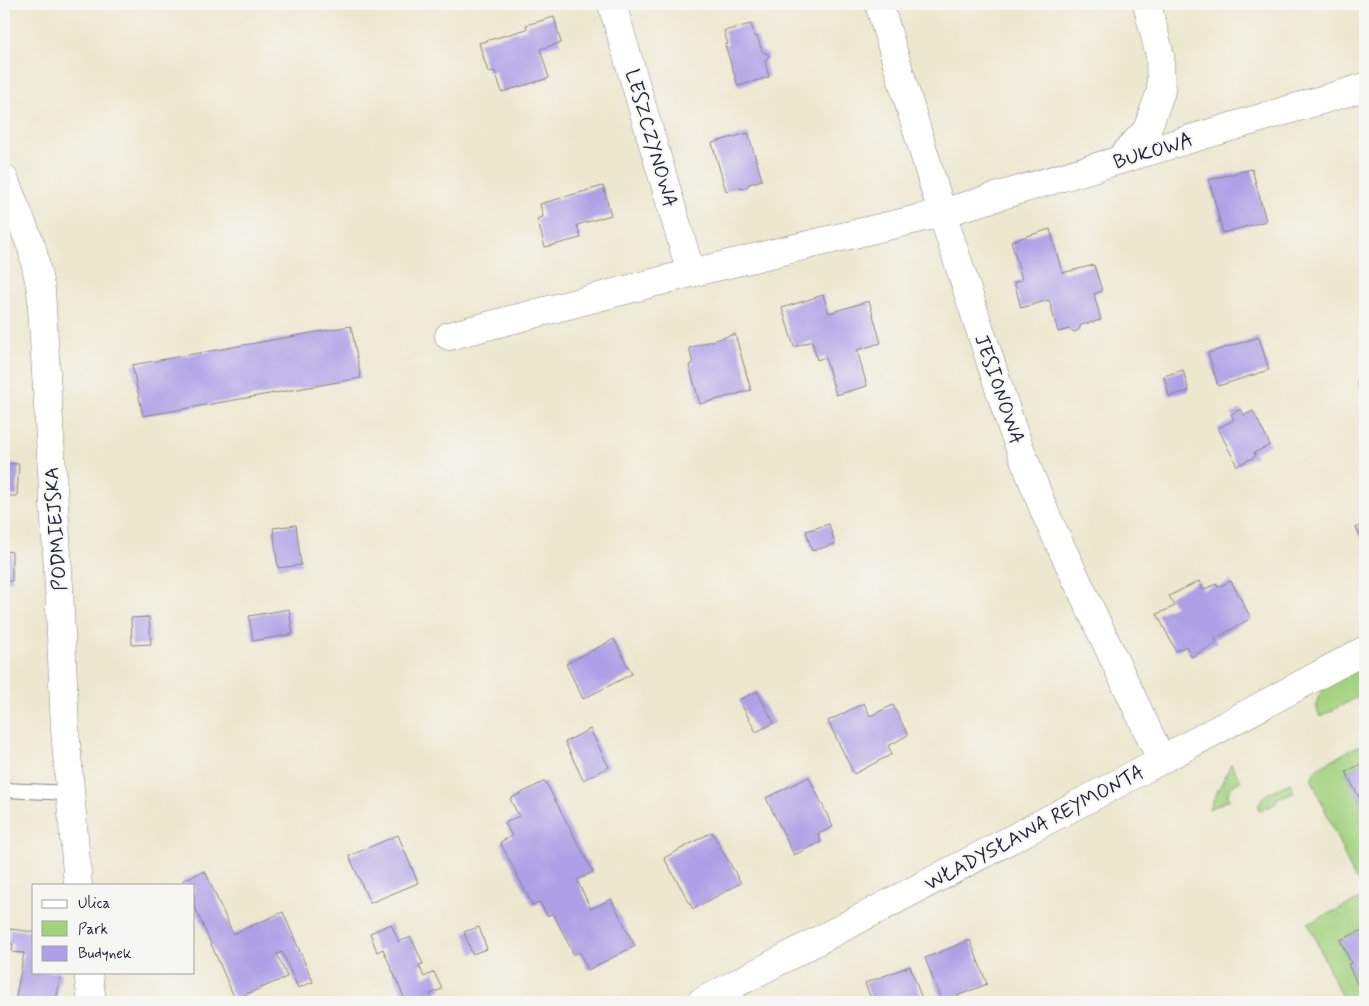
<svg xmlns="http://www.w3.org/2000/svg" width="1369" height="1006" font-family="Mynerve,sans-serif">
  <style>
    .green { fill: #a3d27f; stroke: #627a5d }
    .building { fill: #ada0e6 }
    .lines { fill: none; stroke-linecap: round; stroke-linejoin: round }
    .service-casing { stroke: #878484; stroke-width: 16 }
    .minor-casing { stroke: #878484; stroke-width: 29 }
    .path { stroke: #878484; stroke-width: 3; stroke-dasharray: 1 4; stroke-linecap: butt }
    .service { stroke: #fff; stroke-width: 14 }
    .minor { stroke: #fff; stroke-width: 28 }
    .labels { text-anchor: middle; stroke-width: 4.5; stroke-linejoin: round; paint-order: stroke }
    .street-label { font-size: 20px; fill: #22223b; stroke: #f6f6f2 }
  </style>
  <rect width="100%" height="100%" fill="#f6f6f2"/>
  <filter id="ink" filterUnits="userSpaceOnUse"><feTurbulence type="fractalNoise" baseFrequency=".02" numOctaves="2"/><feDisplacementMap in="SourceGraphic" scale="10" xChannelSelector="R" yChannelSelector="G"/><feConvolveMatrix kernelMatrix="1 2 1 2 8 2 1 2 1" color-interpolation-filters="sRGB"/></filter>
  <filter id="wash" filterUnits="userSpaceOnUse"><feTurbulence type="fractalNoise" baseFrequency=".0096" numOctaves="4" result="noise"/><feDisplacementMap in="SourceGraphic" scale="20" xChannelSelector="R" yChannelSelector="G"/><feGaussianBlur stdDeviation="1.12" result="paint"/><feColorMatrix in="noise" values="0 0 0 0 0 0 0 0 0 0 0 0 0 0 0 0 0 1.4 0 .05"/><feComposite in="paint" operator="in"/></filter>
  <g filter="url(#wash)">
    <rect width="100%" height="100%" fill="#ece7ce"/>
    <g class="green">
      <path d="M1365,666V693L1320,717C1305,688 1346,676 1365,666Z"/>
      <path d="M1365,742V762L1346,772L1363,805L1361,806L1365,814V882C1360,883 1358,880 1354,877L1312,780C1312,775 1313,772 1317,768Z"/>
      <path d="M1231,764L1241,781C1234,785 1225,790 1229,800L1209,809Z"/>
      <path d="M1290,783L1294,792L1276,799L1277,803L1259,811C1255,795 1278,789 1290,783Z"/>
      <polygon points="1365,897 1365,929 1340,941 1351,963 1348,964 1357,984 1362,982 1365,990 1365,1002 1344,1002 1308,923"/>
    </g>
    <g id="blocks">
      <g class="building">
        <polygon points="554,17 561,43 540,49 549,78 502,92 495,71 488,72 479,43 527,29 526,25"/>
        <polygon points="751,24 755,37 757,36 762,51 769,55 765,62 769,77 738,86 725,45 728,44 724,31"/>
        <polygon points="748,133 762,180 749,184 747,187 741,189 739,187 726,191 712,143"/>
        <polygon points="1252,169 1266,221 1223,233 1209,180"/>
        <polygon points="603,186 611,215 577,225 581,238 545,247 537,219 543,217 540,204"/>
        <polygon points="1050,229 1062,273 1094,265 1102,291 1094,294 1101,320 1081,325 1079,330 1074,332 1069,329 1058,332 1049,300 1021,308 1014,282 1022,280 1011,241"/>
        <polygon points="823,295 829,313 869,301 881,343 857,350 867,386 836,395 825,357 817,360 812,341 794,347 782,308"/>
        <polygon points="351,326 361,378 143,416 132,365"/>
        <polygon points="735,334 751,390 700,404 689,365 693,364 689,348"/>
        <polygon points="1259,337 1269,370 1218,386 1208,353"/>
        <polygon points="1183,370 1189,391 1169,396 1164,376"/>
        <polygon points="1365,377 1365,395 1357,382"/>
        <polygon points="1241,409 1244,415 1253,411 1270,445 1254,453 1256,456 1237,466 1218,428 1234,420 1231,414"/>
        <polygon points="4,463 19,464 17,496 4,496"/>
        <polygon points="1365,516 1365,545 1356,528 1364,524 1361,518"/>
        <polygon points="829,524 835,544 812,551 806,531"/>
        <polygon points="296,525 301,565 278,568 273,528"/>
        <polygon points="4,551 12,552 12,581 4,581"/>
        <polygon points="1199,581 1203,590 1216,584 1218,587 1231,581 1251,618 1215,639 1217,643 1191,657 1186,646 1176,651 1157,614 1175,606 1169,596"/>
        <polygon points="289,609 293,634 253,641 249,616"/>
        <polygon points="149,617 151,644 132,645 131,618"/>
        <polygon points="614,639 632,674 583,699 566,664"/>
        <polygon points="757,691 774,723 756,732 739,700"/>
        <polygon points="864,703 870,716 893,705 908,735 888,746 892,754 854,774 828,721"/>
        <polygon points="590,729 609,767 583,780 565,742"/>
        <polygon points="1365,762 1365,814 1361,806 1363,805 1346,772"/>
        <polygon points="809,777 833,827 818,834 821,842 794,855 766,798"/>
        <polygon points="545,781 593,872 577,880 591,909 611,899 635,946 588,970 579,952 574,955 553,913 547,916 540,902 533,906 500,842 512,836 505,823 519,816 510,799"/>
        <polygon points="4,822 7,822 6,868 4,868"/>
        <polygon points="712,832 741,883 693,909 664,858"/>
        <polygon points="398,835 418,883 370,903 349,856"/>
        <polygon points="205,871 233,934 283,912 313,982 298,988 282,952 277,954 287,977 235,999 194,905 194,885 185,885 183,880"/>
        <polygon points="391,924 399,942 411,937 423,964 419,965 424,977 434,972 442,989 430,994 434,1002 406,1002 383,949 377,952 370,933"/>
        <polygon points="479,927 487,949 472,954 464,932"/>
        <polygon points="10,929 34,932 34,972 61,972 56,1002 15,1002 24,953 12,952 13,944 8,943"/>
        <polygon points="1365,929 1365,990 1362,982 1357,984 1348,964 1351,963 1340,940"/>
        <polygon points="970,940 987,984 942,1002 925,958"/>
        <polygon points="910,966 923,1002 872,1002 865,983"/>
      </g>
    </g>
  </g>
  <g filter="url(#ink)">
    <use href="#blocks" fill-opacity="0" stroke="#878484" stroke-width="1"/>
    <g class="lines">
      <g class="service-casing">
        <polyline id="service" points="4,790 70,793"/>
      </g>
      <g class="minor-casing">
        <g id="minor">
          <polyline points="612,4 691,273"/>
          <polyline points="879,4 942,213 1012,428 1046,515 1161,759"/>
          <polyline points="1119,160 1147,130 1161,91 1160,56 1147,4"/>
          <polyline points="4,179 32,248 41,290 59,587 65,730 78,885"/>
          <polyline points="449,336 691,273 942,213 1365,87"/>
          <polyline points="88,972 92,1002"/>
          <polyline points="701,1002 1126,779 1365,650"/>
        </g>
      </g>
      <polyline class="path" points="666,1002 675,997"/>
      <use href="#service" class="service"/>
      <use href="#minor" class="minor"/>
    </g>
  </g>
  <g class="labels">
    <g class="street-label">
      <text transform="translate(652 138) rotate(74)" y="7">LESZCZYNOWA</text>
      <text transform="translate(1153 150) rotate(-17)" y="7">BUKOWA</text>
      <text transform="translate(1000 389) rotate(71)" y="7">JESIONOWA</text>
      <text transform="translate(55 529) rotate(-94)" y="7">PODMIEJSKA</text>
      <text transform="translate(1034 827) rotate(-28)" y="7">WŁADYSŁAWA REYMONTA</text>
    </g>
  </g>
  <rect width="1369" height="1006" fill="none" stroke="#f6f6f2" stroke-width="20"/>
  <rect x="32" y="884" width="162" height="90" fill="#f6f6f2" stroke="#a1a1a9"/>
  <rect x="42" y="900" width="25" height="8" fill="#ffffff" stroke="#a1a1a9"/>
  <text x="78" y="908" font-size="15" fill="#22223b">Ulica</text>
  <rect x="42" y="921" width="25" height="15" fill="#a3d27f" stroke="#a1a1a9"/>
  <text x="78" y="934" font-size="15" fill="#22223b">Park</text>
  <rect x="42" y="946" width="25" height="15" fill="#ada0e6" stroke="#a1a1a9"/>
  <text x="78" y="958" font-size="15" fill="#22223b">Budynek</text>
</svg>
